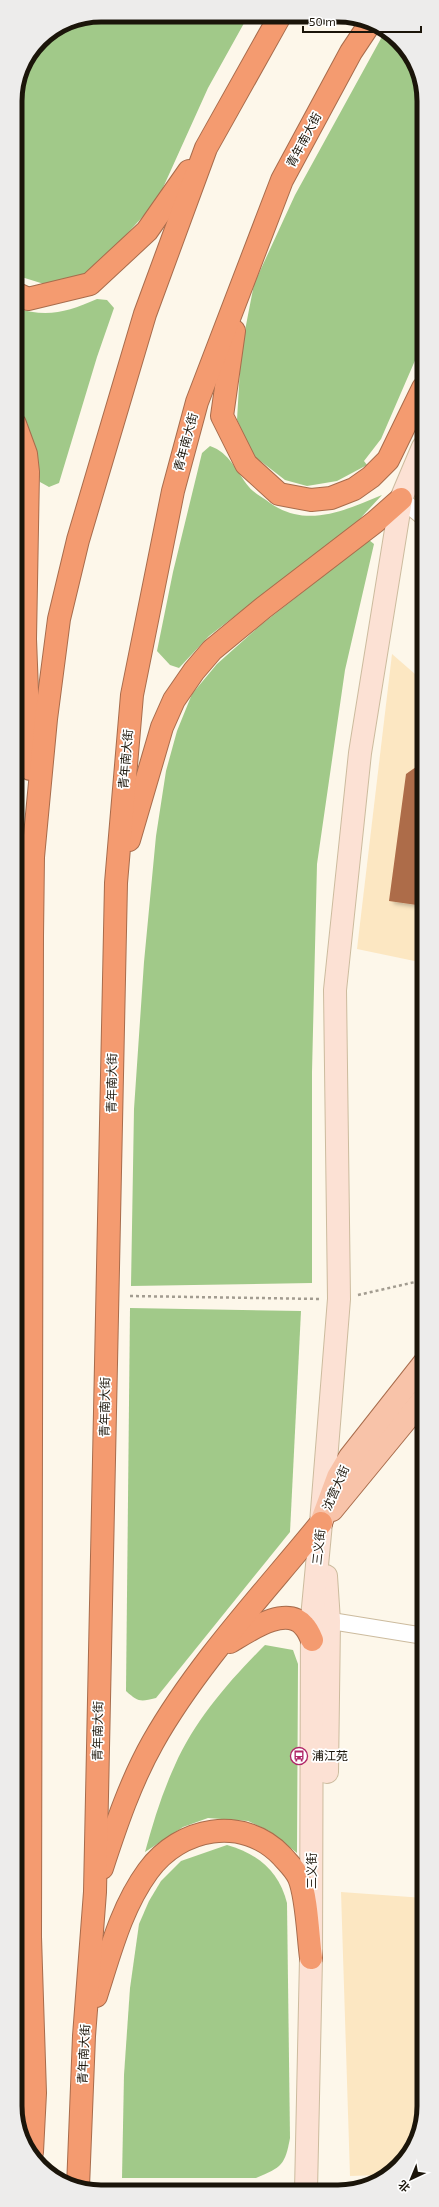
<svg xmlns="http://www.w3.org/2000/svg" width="439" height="2207" font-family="'Exo 2','Noto Sans SC',sans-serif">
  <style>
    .built { fill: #fce7c2 }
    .forest { fill: #a1c989 }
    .building { fill: #ad6c48; filter: url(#shadow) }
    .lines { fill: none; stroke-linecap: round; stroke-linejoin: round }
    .street-casing { stroke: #ccbb9e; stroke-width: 18 }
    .secondary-casing { stroke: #ccbb9e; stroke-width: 24 }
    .primary-casing { stroke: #a86c4c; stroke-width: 24 }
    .highway-casing { stroke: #a86c4c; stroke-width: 24 }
    .path { stroke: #a29c90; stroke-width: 2.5; stroke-dasharray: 3 3; stroke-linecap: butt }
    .street { stroke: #fff; stroke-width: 16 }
    .secondary { stroke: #fce1d4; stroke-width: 22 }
    .primary { stroke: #f8c3a9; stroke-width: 22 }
    .highway { stroke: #f49b70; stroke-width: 22 }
    .labels { text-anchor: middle; stroke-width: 3.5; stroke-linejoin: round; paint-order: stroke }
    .street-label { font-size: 12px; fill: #1b150a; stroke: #fff }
    .poi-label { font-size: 12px; fill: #1b150a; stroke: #fff; text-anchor: start }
    .rim { fill: none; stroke: #1b150a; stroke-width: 5 }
  </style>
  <defs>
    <filter id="shadow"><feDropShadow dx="4.5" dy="2.5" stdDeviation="2" flood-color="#0004"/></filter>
  </defs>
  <rect width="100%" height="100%" fill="#fdf7ea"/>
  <g class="built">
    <polygon points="392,654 423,681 424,963 357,949"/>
    <polygon points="341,1892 424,1898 424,2111 417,2139 399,2167 381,2175 350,2176"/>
  </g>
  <g class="forest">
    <polygon points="101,15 248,16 208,88 157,201 92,272 44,284 15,275 15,96 22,68 40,40 68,21"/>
    <polygon points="384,33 403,44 423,90 423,342 381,439 364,461 367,465 337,481 307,486 285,480 254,456 237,420 241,351 254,284 295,195"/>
    <path d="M97,299L107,300L114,308L97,357L59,483L49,487L40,482L33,444L27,423L15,402V308C48,318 67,312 97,299Z"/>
    <path d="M210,446C230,453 236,471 249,487C253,492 260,496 266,500C304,530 343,511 382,495L356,523L209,636L179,668L170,665L157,651L173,572L202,453Z"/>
    <polygon points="369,540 374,544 345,670 317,864 312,1072 312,1283 131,1286 134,1109 144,962 156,836 166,771 177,731 192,694 217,664 262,624"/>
    <path d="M130,1308L301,1311L290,1532L156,1698C140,1702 138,1702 126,1691Z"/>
    <path d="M265,1645L293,1650L298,1664L297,1853L269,1831L248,1821L208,1818L183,1827L145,1852C153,1823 162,1793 175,1765C195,1720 230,1680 265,1645Z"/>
    <path d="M227,1845C258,1854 279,1871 287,1903L290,2138C285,2165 282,2167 256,2178H122L124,2075L130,1988L139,1924L149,1901L161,1881L181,1861Z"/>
  </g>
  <polygon class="building" points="423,762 423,811 424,906 389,901 406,774"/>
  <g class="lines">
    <g class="street-casing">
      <g id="street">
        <polyline points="401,499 423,517"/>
        <polyline points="319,1619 424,1636"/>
      </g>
    </g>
    <g class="secondary-casing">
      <g id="secondary">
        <polyline points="326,1576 329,1621 327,1772"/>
        <polyline points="306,2191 311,1958 312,1618 321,1523 339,1299 335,990 360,753 401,499 423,447"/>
      </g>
    </g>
    <g class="primary-casing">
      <g id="primary">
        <polyline points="332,1510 424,1398"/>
        <polyline points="321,1523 338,1477 350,1457 424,1363"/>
      </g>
    </g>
    <g class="highway-casing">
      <g id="highway">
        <polyline points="15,293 28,299 90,284 147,231 189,171"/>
        <polyline points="234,331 222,416 246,464 279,494 311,500 331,498 354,489 371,477 388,460 423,388"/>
        <polyline points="15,424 26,454 28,472 25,639 30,769"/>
        <polyline points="129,840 162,727 174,700 194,671 212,650 263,608 375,522 401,499"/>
        <path d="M230,1642C247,1632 286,1604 304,1626C308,1630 310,1635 312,1640"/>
        <path d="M102,1868C116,1825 131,1781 153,1742C197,1664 265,1592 321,1523"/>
        <path d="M96,1996C110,1953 121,1908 148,1871C180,1827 243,1815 282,1856C288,1863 295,1869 299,1878C307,1897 308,1936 311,1958"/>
        <polyline points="16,2098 27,2137"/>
        <polyline points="32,2152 35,2093 30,1937 32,936 33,857 46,719 59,619 78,540 145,314 206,148 280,16"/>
        <polyline points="78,2187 84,2036 95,1892 116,883 132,695 173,491 197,402 282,180 351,52 369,25"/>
      </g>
    </g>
    <g class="path">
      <polyline points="358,1295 424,1280"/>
      <polyline points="130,1296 321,1299"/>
    </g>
    <use href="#street" class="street"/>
    <use href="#secondary" class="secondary"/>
    <use href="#primary" class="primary"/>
    <use href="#highway" class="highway"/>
  </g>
  <defs>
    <g id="bus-ring" transform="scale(0.9)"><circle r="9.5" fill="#fff" stroke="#b02667" stroke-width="1.5"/><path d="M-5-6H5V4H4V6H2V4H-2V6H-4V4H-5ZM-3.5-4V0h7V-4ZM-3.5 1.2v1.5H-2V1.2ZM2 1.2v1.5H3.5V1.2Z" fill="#b02667"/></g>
  </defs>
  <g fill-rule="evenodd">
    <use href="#bus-ring" x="299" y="1756"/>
  </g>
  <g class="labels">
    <g class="street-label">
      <text transform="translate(304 140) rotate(-62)" y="4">青年南大街</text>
      <text transform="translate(186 442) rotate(-75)" y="4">青年南大街</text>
      <text transform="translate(126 759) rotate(-85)" y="4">青年南大街</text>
      <text transform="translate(112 1083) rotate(-89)" y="4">青年南大街</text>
      <text transform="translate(105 1407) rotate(-89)" y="4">青年南大街</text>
      <text transform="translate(336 1488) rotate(-66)" y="4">沈营大街</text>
      <text transform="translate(319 1547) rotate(-84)" y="4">三义街</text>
      <text transform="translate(98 1731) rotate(-89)" y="4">青年南大街</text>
      <text transform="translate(312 1871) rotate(-90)" y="4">三义街</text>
      <text transform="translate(84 2054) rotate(-87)" y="4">青年南大街</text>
    </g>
    <g class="poi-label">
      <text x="312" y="1760">浦江苑</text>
    </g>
  </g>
  <path d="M0 0H439V2207H0ZM101 22H338A79 79 0 0 1 417 101V2106A79 79 0 0 1 338 2185H101A79 79 0 0 1 22 2106V101A79 79 0 0 1 101 22Z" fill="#edeceb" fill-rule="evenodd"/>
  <path class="rim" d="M101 22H338A79 79 0 0 1 417 101V2106A79 79 0 0 1 338 2185H101A79 79 0 0 1 22 2106V101A79 79 0 0 1 101 22Z"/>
  <g transform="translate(411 2179) rotate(224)" stroke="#ffffff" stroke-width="3" paint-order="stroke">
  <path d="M0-3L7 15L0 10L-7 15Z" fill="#1b150a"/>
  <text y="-6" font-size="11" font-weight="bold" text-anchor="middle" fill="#1b150a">北</text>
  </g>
  <path d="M303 26v6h118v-6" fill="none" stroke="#1b150a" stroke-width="2"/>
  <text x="309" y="26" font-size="12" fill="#1b150a" stroke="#ffffff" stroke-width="3" paint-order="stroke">50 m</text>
</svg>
